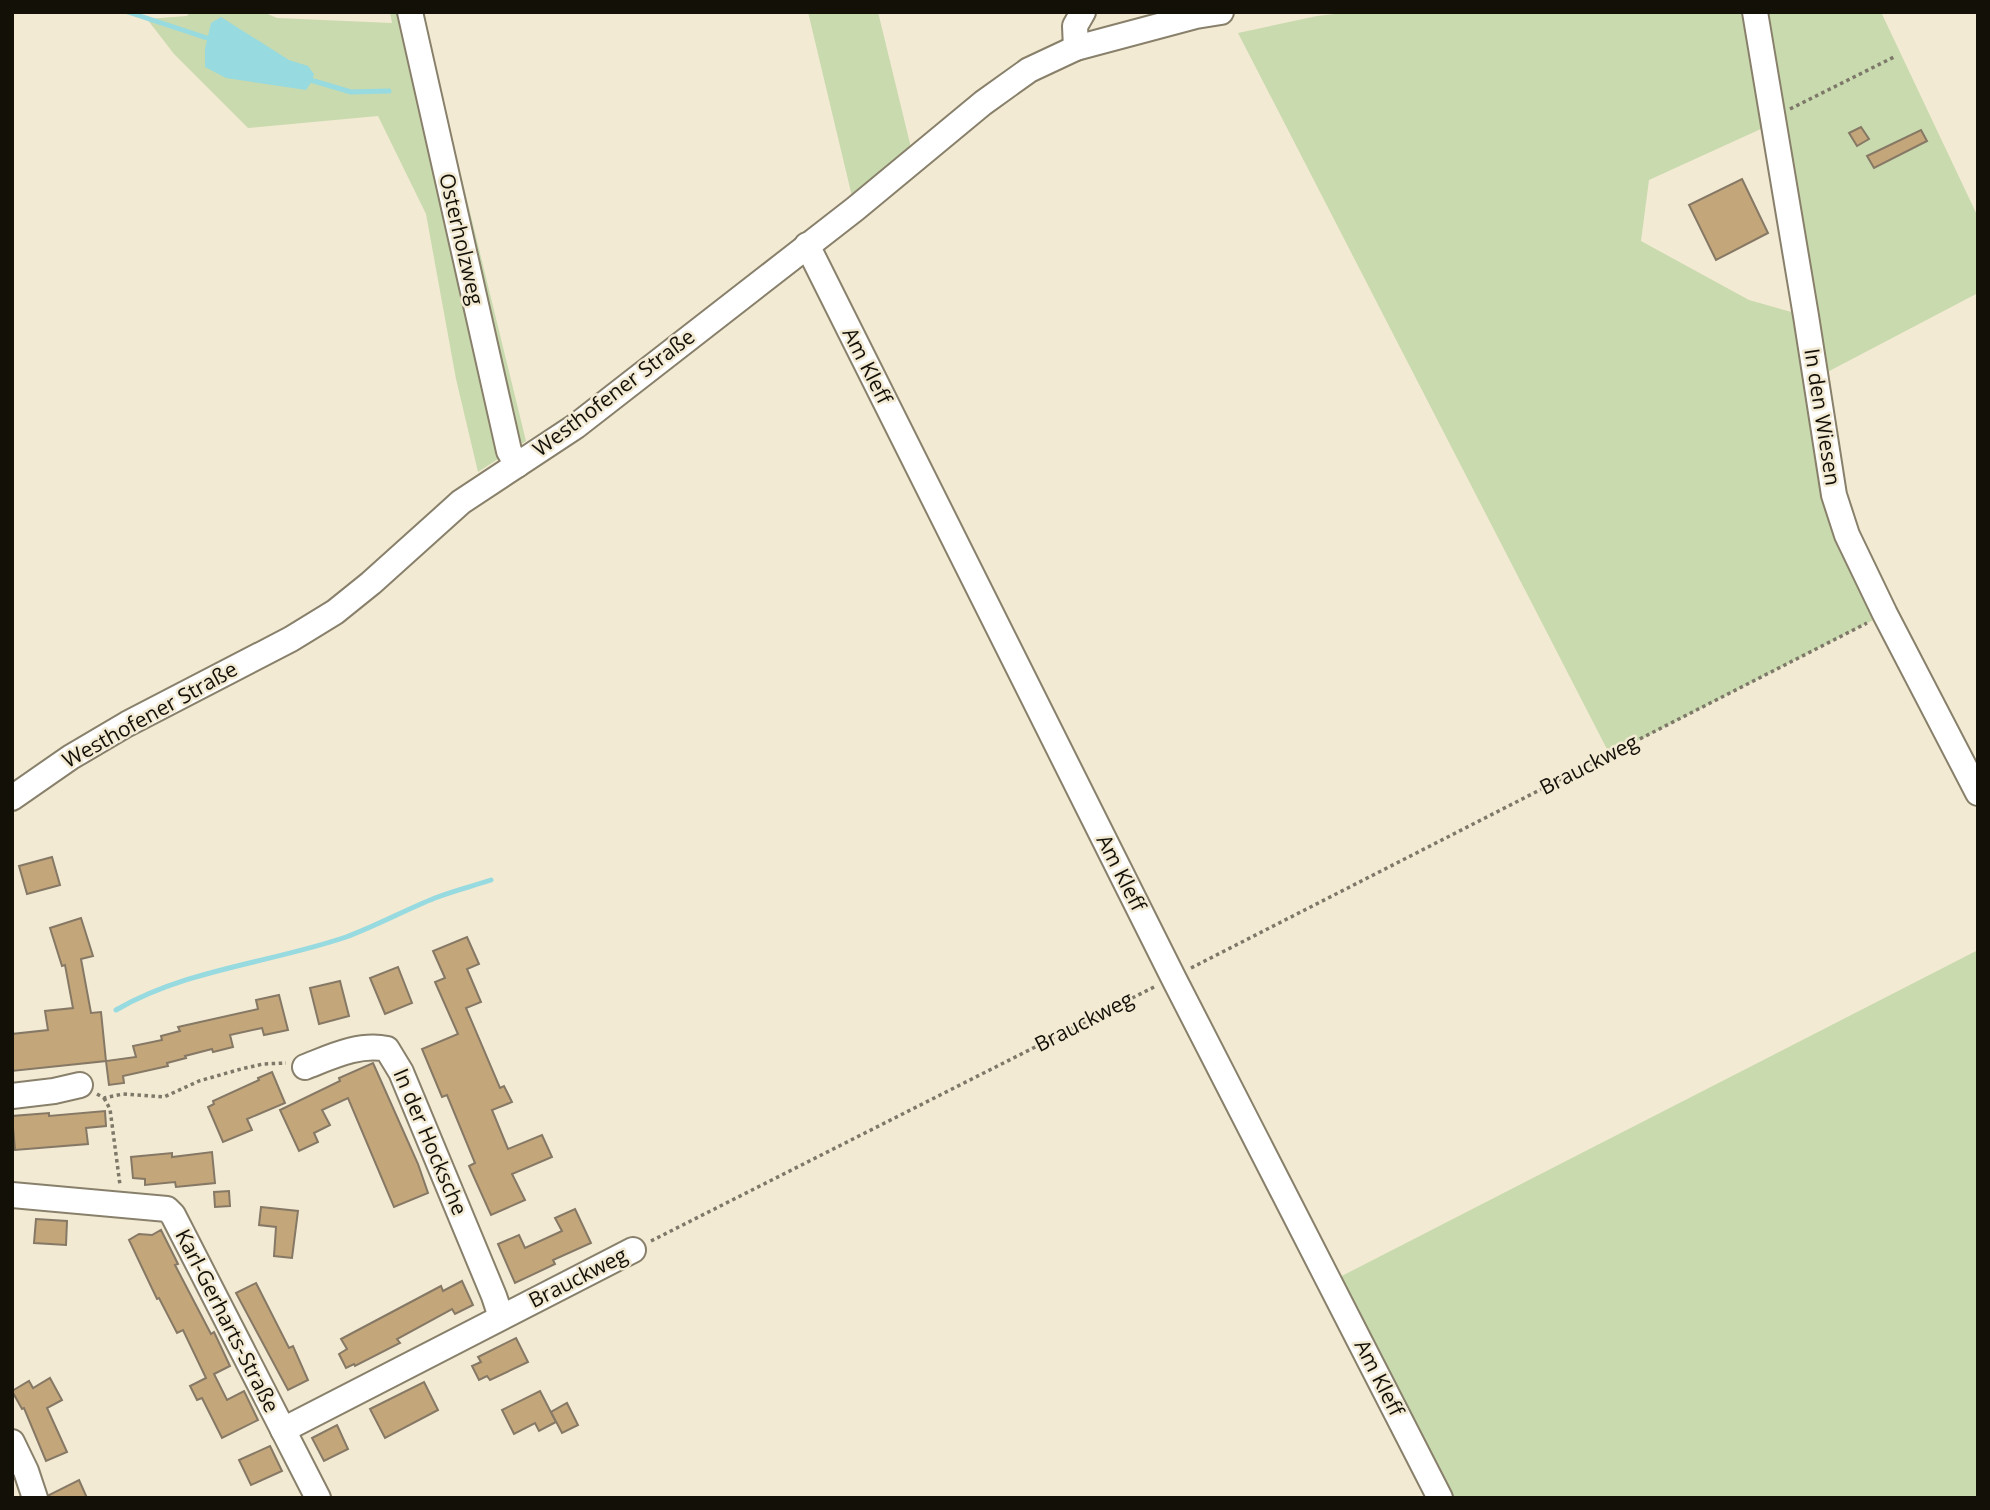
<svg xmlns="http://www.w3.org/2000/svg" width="1990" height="1510" font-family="'Open Sans',sans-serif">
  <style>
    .green { fill: #c9daaf; fill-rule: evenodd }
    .water { fill: #97dadf }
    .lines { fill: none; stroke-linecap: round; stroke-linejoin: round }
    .stream { stroke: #97dadf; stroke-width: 5 }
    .building { fill: #c4a67b; stroke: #857865; stroke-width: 2 }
    .minor-casing { stroke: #88806b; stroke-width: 28 }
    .path { stroke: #7e7869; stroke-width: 3.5; stroke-dasharray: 3.5 3.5; stroke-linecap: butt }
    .minor { stroke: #fff; stroke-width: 24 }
    .labels { text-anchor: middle; stroke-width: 5; stroke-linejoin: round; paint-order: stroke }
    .street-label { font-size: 21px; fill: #131008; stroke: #f3ead3 }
  </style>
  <rect width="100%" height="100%" fill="#f3ead3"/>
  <g class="green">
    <polygon points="190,12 263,12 277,18 392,23 390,12 421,12 526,441 478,472 456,379 426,214 378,116 248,128 174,54 147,19 187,16"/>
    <polygon points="808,12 878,12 914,160 855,209"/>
    <path d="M1352,12H1881L1978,217V293L1816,378L1834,495L1885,614L1610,755L1238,33L1317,16ZM1774,123L1806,316L1749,300L1641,241L1649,180Z"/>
    <polygon points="1978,950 1978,1498 1440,1498 1330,1282"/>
  </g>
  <polygon class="water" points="221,17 289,60 308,66 314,74 312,81 306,90 226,78 205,67 205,49 211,23"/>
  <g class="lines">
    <g class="stream">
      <polyline points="128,12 213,40"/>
      <polyline points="307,79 351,92 389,91"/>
      <path d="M116,1010C187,969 270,963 346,937C376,926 405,910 435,898C453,891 473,886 491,880"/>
    </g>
  </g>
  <g class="building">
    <polygon points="1861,127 1869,139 1857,146 1849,133"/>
    <polygon points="1921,130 1927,141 1874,168 1867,156"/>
    <polygon points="1742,179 1768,233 1716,260 1689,205"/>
    <polygon points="52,857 60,885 27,894 19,866"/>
    <polygon points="81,918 93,956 81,959 91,1013 101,1012 106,1061 12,1071 12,1034 48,1030 45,1011 73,1008 65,965 62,966 50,928"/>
    <polygon points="467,937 479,964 467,969 481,1002 466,1008 500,1088 504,1086 512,1102 492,1110 508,1149 542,1135 552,1157 512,1174 525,1200 491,1215 469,1166 475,1163 447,1095 442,1097 422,1049 458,1034 435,982 445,978 433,951"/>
    <polygon points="398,967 412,1003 385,1014 370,978"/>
    <polygon points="340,981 349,1016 319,1024 310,988"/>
    <polygon points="279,995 288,1030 264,1035 262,1028 230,1035 233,1047 213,1052 212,1049 185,1056 186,1058 167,1063 168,1066 123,1076 124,1083 109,1085 106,1061 136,1057 133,1046 162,1040 161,1036 180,1031 178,1027 258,1009 256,1000"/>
    <polygon points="373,1063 418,1164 428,1193 394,1207 348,1098 322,1110 330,1125 314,1133 318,1142 299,1151 280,1110 340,1081 339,1078"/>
    <polygon points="272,1072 285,1103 247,1119 252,1130 223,1142 208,1107 214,1104 213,1101 259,1080 258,1078"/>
    <polygon points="105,1111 106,1126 86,1128 88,1144 15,1150 12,1116 49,1113 49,1116"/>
    <polygon points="212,1152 215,1183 176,1187 175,1182 145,1185 145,1179 133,1178 131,1157 172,1153 172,1157"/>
    <polygon points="229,1191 230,1206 215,1207 214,1192"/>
    <polygon points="261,1207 298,1211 292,1258 274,1256 276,1227 259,1225"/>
    <polygon points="575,1209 591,1243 553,1260 555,1264 515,1283 498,1244 519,1235 525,1248 562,1231 555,1218"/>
    <polygon points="36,1219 67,1221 66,1245 34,1243"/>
    <polygon points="161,1230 178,1264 175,1265 211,1334 214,1332 230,1366 214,1374 227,1400 244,1391 258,1420 222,1438 202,1398 197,1400 190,1386 206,1378 183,1330 177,1333 159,1298 157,1299 129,1240 139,1234 152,1235"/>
    <polygon points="462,1281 473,1305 455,1314 452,1309 397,1339 400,1343 355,1366 354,1364 346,1368 339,1354 347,1349 341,1339 441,1286 443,1291"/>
    <polygon points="256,1283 289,1348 293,1346 308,1380 288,1390 236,1293"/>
    <polygon points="516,1338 528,1362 490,1380 487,1376 479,1380 472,1366 481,1362 478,1357"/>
    <polygon points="50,1378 62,1400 47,1408 67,1452 46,1461 24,1408 22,1409 12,1391 29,1381 33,1388"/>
    <polygon points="424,1382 438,1410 385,1438 370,1409"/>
    <polygon points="540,1391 556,1422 539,1431 535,1423 514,1434 502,1410"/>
    <polygon points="567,1403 578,1425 562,1433 551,1412"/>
    <polygon points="337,1425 348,1449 324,1461 312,1438"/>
    <polygon points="270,1446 282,1471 251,1485 239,1460"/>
    <polygon points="79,1480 87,1498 49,1498 49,1495"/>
  </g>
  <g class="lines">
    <g class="minor-casing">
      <g id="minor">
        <polyline points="410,12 509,451 517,465"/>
        <polyline points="1755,12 1806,316 1834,495 1847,535 1885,614 1978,793"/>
        <polyline points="1076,48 1075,26 1083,12"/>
        <polyline points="807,245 1173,977 1440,1498"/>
        <polyline points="12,798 71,757 127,724 291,639 335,612 371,583 461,502 576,426 855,209 983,103 1029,70 1076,48 1196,16 1221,12"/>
        <path d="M305,1067C331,1057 359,1043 387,1049L401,1072L494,1296L501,1317"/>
        <polyline points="12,1096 54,1091 80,1085"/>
        <polyline points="12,1195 167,1209 173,1215 318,1498"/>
        <polyline points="283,1430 633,1250"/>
        <polyline points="12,1442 26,1471 35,1498"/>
      </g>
    </g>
    <g class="path">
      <polyline points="1790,109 1894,57"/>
      <polyline points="1191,968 1867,623"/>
      <polyline points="97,1094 104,1098 123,1094 164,1097 199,1081 241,1069 263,1064 286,1063"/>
      <polyline points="104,1098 110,1109 120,1185"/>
      <polyline points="651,1241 1156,986"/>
    </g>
    <use href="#minor" class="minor"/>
  </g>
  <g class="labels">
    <g class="street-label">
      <text transform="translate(461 239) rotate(77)" y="7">Osterholzweg</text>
      <text transform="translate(867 366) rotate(63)" y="7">Am Kleff</text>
      <text transform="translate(614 393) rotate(-37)" y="7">Westhofener Straße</text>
      <text transform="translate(1822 417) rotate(81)" y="7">In den Wiesen</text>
      <text transform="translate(150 715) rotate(-29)" y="7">Westhofener Straße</text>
      <text transform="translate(1589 765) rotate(-27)" y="7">Brauckweg</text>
      <text transform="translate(1121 873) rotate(63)" y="7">Am Kleff</text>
      <text transform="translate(1084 1022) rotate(-27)" y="7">Brauckweg</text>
      <text transform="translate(430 1142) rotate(67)" y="7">In der Hocksche</text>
      <text transform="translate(578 1278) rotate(-27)" y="7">Brauckweg</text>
      <text transform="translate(227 1321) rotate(63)" y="7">Karl-Gerharts-Straße</text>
      <text transform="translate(1379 1378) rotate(63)" y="7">Am Kleff</text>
    </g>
  </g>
  <rect width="1990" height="1510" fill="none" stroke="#131008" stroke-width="28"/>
</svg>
